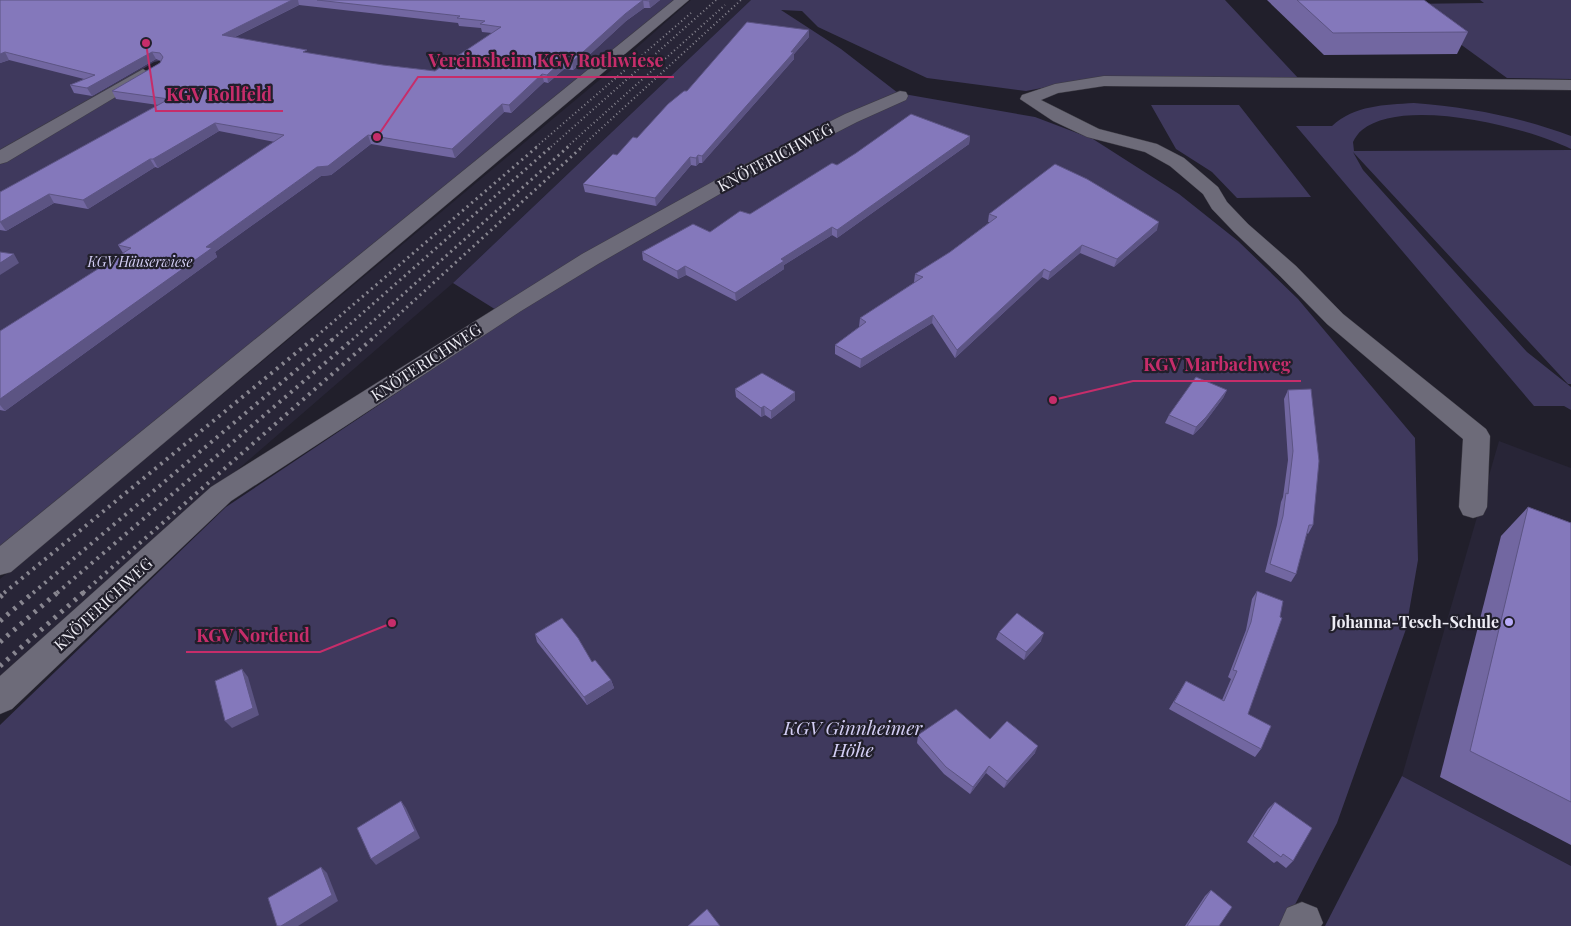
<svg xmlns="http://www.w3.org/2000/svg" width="1571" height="926" font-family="'Playfair Display',serif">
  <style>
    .built { fill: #282537 }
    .green { fill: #3f395d }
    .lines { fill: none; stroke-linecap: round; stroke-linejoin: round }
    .minor-casing { stroke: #3d3b44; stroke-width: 1 }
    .minor { fill: #6d6b79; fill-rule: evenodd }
    .rail-far3 { stroke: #888690; stroke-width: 2; stroke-dasharray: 1 3; stroke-linecap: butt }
    .rail-far2 { stroke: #888690; stroke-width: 3; stroke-dasharray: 2 4; stroke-linecap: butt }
    .rail-far1 { stroke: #888690; stroke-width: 4; stroke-dasharray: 2.5 5; stroke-linecap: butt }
    .rail { stroke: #888690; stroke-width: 5; stroke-dasharray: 3 6; stroke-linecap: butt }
    .wall { fill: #7267a1; fill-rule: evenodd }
    .shaded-wall { fill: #5c5483 }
    .building { fill: #8478bb; stroke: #5c5483 }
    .poi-dot { fill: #b8abf7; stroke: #211f2b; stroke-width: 2 }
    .labels { text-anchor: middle; stroke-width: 4.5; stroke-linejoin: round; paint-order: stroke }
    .far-park-label { font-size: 14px; font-style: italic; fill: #d3cef4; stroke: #211f2b }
    .street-label { font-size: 16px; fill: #edecf4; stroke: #211f2b }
    .poi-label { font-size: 16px; font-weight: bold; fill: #edecf4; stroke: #211f2b; text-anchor: end }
    .near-park-label { font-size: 19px; font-style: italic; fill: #d3cef4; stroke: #211f2b }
    .leader { fill: none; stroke: #c62d6a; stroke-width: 2 }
    .callout-dot { fill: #c62d6a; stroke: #211f2b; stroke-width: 2 }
    .callout-label { font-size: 18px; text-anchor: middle; font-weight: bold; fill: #c62d6a; stroke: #211f2b; stroke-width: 4.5; stroke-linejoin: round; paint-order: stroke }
  </style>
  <rect width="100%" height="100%" fill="#211f2b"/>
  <g class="built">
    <polygon points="691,0 751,0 453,283 228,478 0,683 0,579 162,445 171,431 182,423 192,420 609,72"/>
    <polygon points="1499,441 1571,468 1571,866 1402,776"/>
  </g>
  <g class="green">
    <polygon points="0,0 163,60 154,62 80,108 0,153"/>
    <polygon points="259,0 678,0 0,556 0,161 89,109"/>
    <polygon points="751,0 1225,0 1299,79 1089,79 1026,91 927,78 818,27 802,11 781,10 841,49 898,93 1035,117 1093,139 1179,194 1238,241 1298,299 1415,438 1418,560 1406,629 1337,823 1284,926 0,926 0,725 226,507 509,318 453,283"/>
    <polygon points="1480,0 1571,0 1571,79 1507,78 1405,4 1484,3"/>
    <path d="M1414,103C1468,107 1520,117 1571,136V149C1527,127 1403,96 1362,130C1358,133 1355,138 1353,142L1354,151L1571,150V384H1568L1353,152L1363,170L1527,352L1571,387V410L1564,406H1534L1296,126H1332C1355,105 1384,105 1414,103Z"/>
    <polygon points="1151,105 1239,105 1311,197 1237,198 1212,172 1176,149"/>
    <polygon points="1402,776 1571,866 1571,926 1325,926"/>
  </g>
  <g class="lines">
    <g class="minor-casing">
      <g id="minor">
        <polygon points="674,0 689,0 11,572 0,575 0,546"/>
        <polygon points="143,69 151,74 149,77 7,162 0,164 0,150"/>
        <polygon points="1104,76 1571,80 1571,90 1104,86 1058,93 1041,100 1099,129 1157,144 1184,158 1218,187 1227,202 1248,224 1296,266 1343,314 1486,429 1490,436 1487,507 1483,515 1473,518 1463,515 1459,507 1463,439 1327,324 1280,276 1234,232 1212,209 1203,194 1170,166 1145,152 1087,137 1053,121 1020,99 1022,95 1055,84"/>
        <polygon points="900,91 906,92 908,96 906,100 857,122 746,179 598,264 521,311 231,501 12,709 0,714 0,676 211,487 582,254 732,171 845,114"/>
        <polygon points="1302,902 1317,908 1323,923 1321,926 1279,926 1287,908"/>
      </g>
    </g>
    <use href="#minor" class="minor"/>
    <g class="rail-far3">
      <polyline points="536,147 691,13"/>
      <polyline points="551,147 716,0"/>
      <polyline points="567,147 725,5"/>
      <polyline points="581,147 741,0"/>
    </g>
    <g class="rail-far2">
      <polyline points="312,340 538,146"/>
      <polyline points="332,340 552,146"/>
      <polyline points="352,340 569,146"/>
      <polyline points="371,340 583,146"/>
    </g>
    <g class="rail-far1">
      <polyline points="4,593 313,339"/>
      <polyline points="33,593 333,339"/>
      <polyline points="57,593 353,339"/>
      <polyline points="83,593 372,339"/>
    </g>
    <g class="rail">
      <polyline points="0,597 6,592"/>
      <polyline points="0,621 34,592"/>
      <polyline points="0,642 58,592"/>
      <polyline points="0,666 84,592"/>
    </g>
  </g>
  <g class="wall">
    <path d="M0,0H660L650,8H644L626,21L573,70L564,69L548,83L544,82L511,113L504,112L455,158L371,144L331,175L321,176L215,252L217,257L5,411L0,410V331L123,253L118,245L275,142L219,131L158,168L155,167L88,209L54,203L6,231L0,230V192L158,105L116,99L112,91L160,63L161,61L156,59L92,96L74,93L70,85L84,79L9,60L0,63ZM299,5L458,23L459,26L481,28L482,32L492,33L435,71L383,65L308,53L235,37Z"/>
    <polygon points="1267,0 1424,0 1468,32 1457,54 1324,55"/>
    <polygon points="809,37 794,54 794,59 702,163 699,163 696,166 691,165 656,206 585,192 583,184 617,155 637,138 687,91"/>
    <polygon points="970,136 969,144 837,238 832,235 784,265 784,269 736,301 686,275 678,279 643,260 642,252 710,232 750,214 837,165"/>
    <polygon points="989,214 1157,230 1114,267 1080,253 1048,280 1042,277 955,358 932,323 860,368 835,354 835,345 859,327 860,318 915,282 914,282 915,274 950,252 990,222 988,222"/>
    <polygon points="735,389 795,392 795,400 771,419 765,415 761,417 736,397"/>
    <polygon points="1227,390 1223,398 1202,426 1193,435 1165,423 1169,415"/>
    <polygon points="1288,390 1313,525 1308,534 1307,533 1296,574 1291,582 1265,572 1277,525 1281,502 1283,497 1288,460 1284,399"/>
    <polygon points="1528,507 1571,523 1571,845 1440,777 1501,536"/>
    <polygon points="1257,591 1248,714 1261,749 1255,757 1169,709 1186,681 1222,700 1231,679 1228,677 1246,630 1252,599"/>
    <polygon points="999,632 1041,641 1024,660 996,639"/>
    <polygon points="535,634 592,662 611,680 614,688 587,705 537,642"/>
    <polygon points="918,735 1035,753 1004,788 986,773 970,794 944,774 917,743"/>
    <polygon points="1275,802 1293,861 1286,868 1277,861 1274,863 1247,842 1268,809"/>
    <polygon points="1211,890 1219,926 1185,926 1205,896"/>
  </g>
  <g class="shaded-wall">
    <polygon points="292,0 298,0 299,5 225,42 222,35"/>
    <polygon points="643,0 644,8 626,21 573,70 572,62 625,14"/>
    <polygon points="651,0 660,0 650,8 649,1"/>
    <polygon points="809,30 809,37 794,54 794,59 702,163 702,156"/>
    <polygon points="5,52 9,60 0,63 0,54"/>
    <polygon points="152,52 156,59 92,96 87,88"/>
    <polygon points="562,61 564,69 548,83 547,75"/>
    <polygon points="542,74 544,82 511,113 509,105"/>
    <polygon points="502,104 504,112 455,158 452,149"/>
    <polygon points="215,123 219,131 158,168 153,159"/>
    <polygon points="368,135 371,144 331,175 321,176 215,252 217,257 5,411 0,405 0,399 206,247 317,167"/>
    <polygon points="970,136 969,144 837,238 837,230"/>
    <polygon points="698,155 699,163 696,166 696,158"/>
    <polygon points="690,157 691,165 656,206 655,198"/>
    <polygon points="150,159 155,167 88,209 83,200"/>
    <polygon points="49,194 54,203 6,231 0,222"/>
    <polygon points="1159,222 1157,230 1114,267 1117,259"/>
    <polygon points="832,227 832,235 784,265 784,269 736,301 735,293 781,259"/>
    <polygon points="1082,245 1080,253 1048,280 1050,272"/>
    <polygon points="14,254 19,263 0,275 0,263"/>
    <polygon points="685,266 686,275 678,279 677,271"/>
    <polygon points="1044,269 1042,277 955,358 957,350"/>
    <polygon points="933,315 932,323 860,368 861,359"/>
    <polygon points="1227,390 1223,398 1202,426 1193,435 1196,427"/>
    <polygon points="795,392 795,400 771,419 771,411"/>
    <polygon points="764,406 765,415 761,417 761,408"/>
    <polygon points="1044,633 1041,641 1024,660 1026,652"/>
    <polygon points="242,669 248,677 259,715 232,728 225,721"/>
    <polygon points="611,680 614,688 587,705 584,697"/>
    <polygon points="1038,746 1035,753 1004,788 1007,781"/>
    <polygon points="989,766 986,773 970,794 973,787"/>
    <polygon points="401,801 406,808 420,838 376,865 371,859"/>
    <polygon points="321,867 327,873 338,901 298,926 281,926"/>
  </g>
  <g class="building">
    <polygon points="0,0 292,0 222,35 307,50 303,52 383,65 435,71 501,27 480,24 485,21 457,18 460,16 317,0 651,0 649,1 643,0 625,14 572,62 562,61 547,75 542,74 509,105 502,104 452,149 368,135 328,166 317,167 206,247 212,248 0,399 0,331 131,248 118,245 284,135 215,123 153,159 150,159 83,200 49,194 0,222 0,192 169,99 112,91 160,63 163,57 160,53 152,52 87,88 70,85 95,75 5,52 0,54"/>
    <polygon points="1297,0 1424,0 1468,32 1333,33"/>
    <polygon points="747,22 809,30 791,52 794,52 702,156 698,155 696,158 690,157 655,198 583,184 613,154 617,155 633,137 637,138 668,104 684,91 687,91"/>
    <polygon points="911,114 970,136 837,230 832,227 781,259 784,261 735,293 685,266 677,271 642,252 693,224 710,232 740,211 750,214 832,163 837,165 856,153"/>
    <polygon points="1055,164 1087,179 1159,222 1117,259 1082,245 1050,272 1044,269 957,350 933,315 861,359 835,345 866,322 860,318 923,277 915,274 950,252 997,217 989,214"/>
    <polygon points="0,252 14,254 0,263"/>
    <polygon points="762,373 795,392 771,411 764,406 761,408 735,389"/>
    <polygon points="1196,377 1227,390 1206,417 1196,427 1169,415"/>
    <polygon points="1311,389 1319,461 1313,525 1309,525 1296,574 1270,564 1283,516 1286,493 1288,494 1293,451 1288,390"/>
    <polygon points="1528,507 1571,523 1571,802 1470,751"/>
    <polygon points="1257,591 1283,601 1280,617 1282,618 1248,714 1271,726 1261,749 1174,702 1186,681 1224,701 1237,671 1233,670 1251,622"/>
    <polygon points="1017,613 1044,633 1026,652 999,632"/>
    <polygon points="562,618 578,638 592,662 595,660 611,680 584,697 535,634"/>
    <polygon points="242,669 253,708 225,721 215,681"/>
    <polygon points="956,709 990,739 1007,721 1038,746 1007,781 989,766 973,787 946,767 918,735"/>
    <polygon points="401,801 415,831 371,859 357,828"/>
    <polygon points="1275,802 1312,828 1293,861 1283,854 1281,857 1253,836"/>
    <polygon points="321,867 332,895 281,926 277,926 268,898"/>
    <polygon points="1211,890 1232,907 1219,926 1187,926"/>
    <polygon points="707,909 720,926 688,926"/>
  </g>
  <circle class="poi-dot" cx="1509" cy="622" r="5"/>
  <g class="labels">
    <g class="far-park-label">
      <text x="140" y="267">KGV Häuserwiese</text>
    </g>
    <g class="street-label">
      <text transform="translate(775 157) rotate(-28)" y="6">KNÖTERICHWEG</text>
      <text transform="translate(426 362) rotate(-33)" y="6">KNÖTERICHWEG</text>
      <text transform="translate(103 604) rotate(-43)" y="6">KNÖTERICHWEG</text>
    </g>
    <g class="poi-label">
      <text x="1499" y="628">Johanna-Tesch-Schule</text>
    </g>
    <g class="near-park-label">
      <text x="853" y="735">KGV Ginnheimer<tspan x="853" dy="22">Höhe</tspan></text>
    </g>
  </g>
  <path class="leader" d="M377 137L418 77H674M146 43L156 111H283M1053 400L1133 381H1301M392 623L320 652H186"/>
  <g class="callout-dot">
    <circle cx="377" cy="137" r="5"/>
    <circle cx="146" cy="43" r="5"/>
    <circle cx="1053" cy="400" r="5"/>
    <circle cx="392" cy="623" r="5"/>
  </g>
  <g class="callout-label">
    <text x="546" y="67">Vereinsheim KGV Rothwiese</text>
    <text x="219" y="101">KGV Rollfeld</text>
    <text x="1217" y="371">KGV Marbachweg</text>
    <text x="253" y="642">KGV Nordend</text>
  </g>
</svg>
